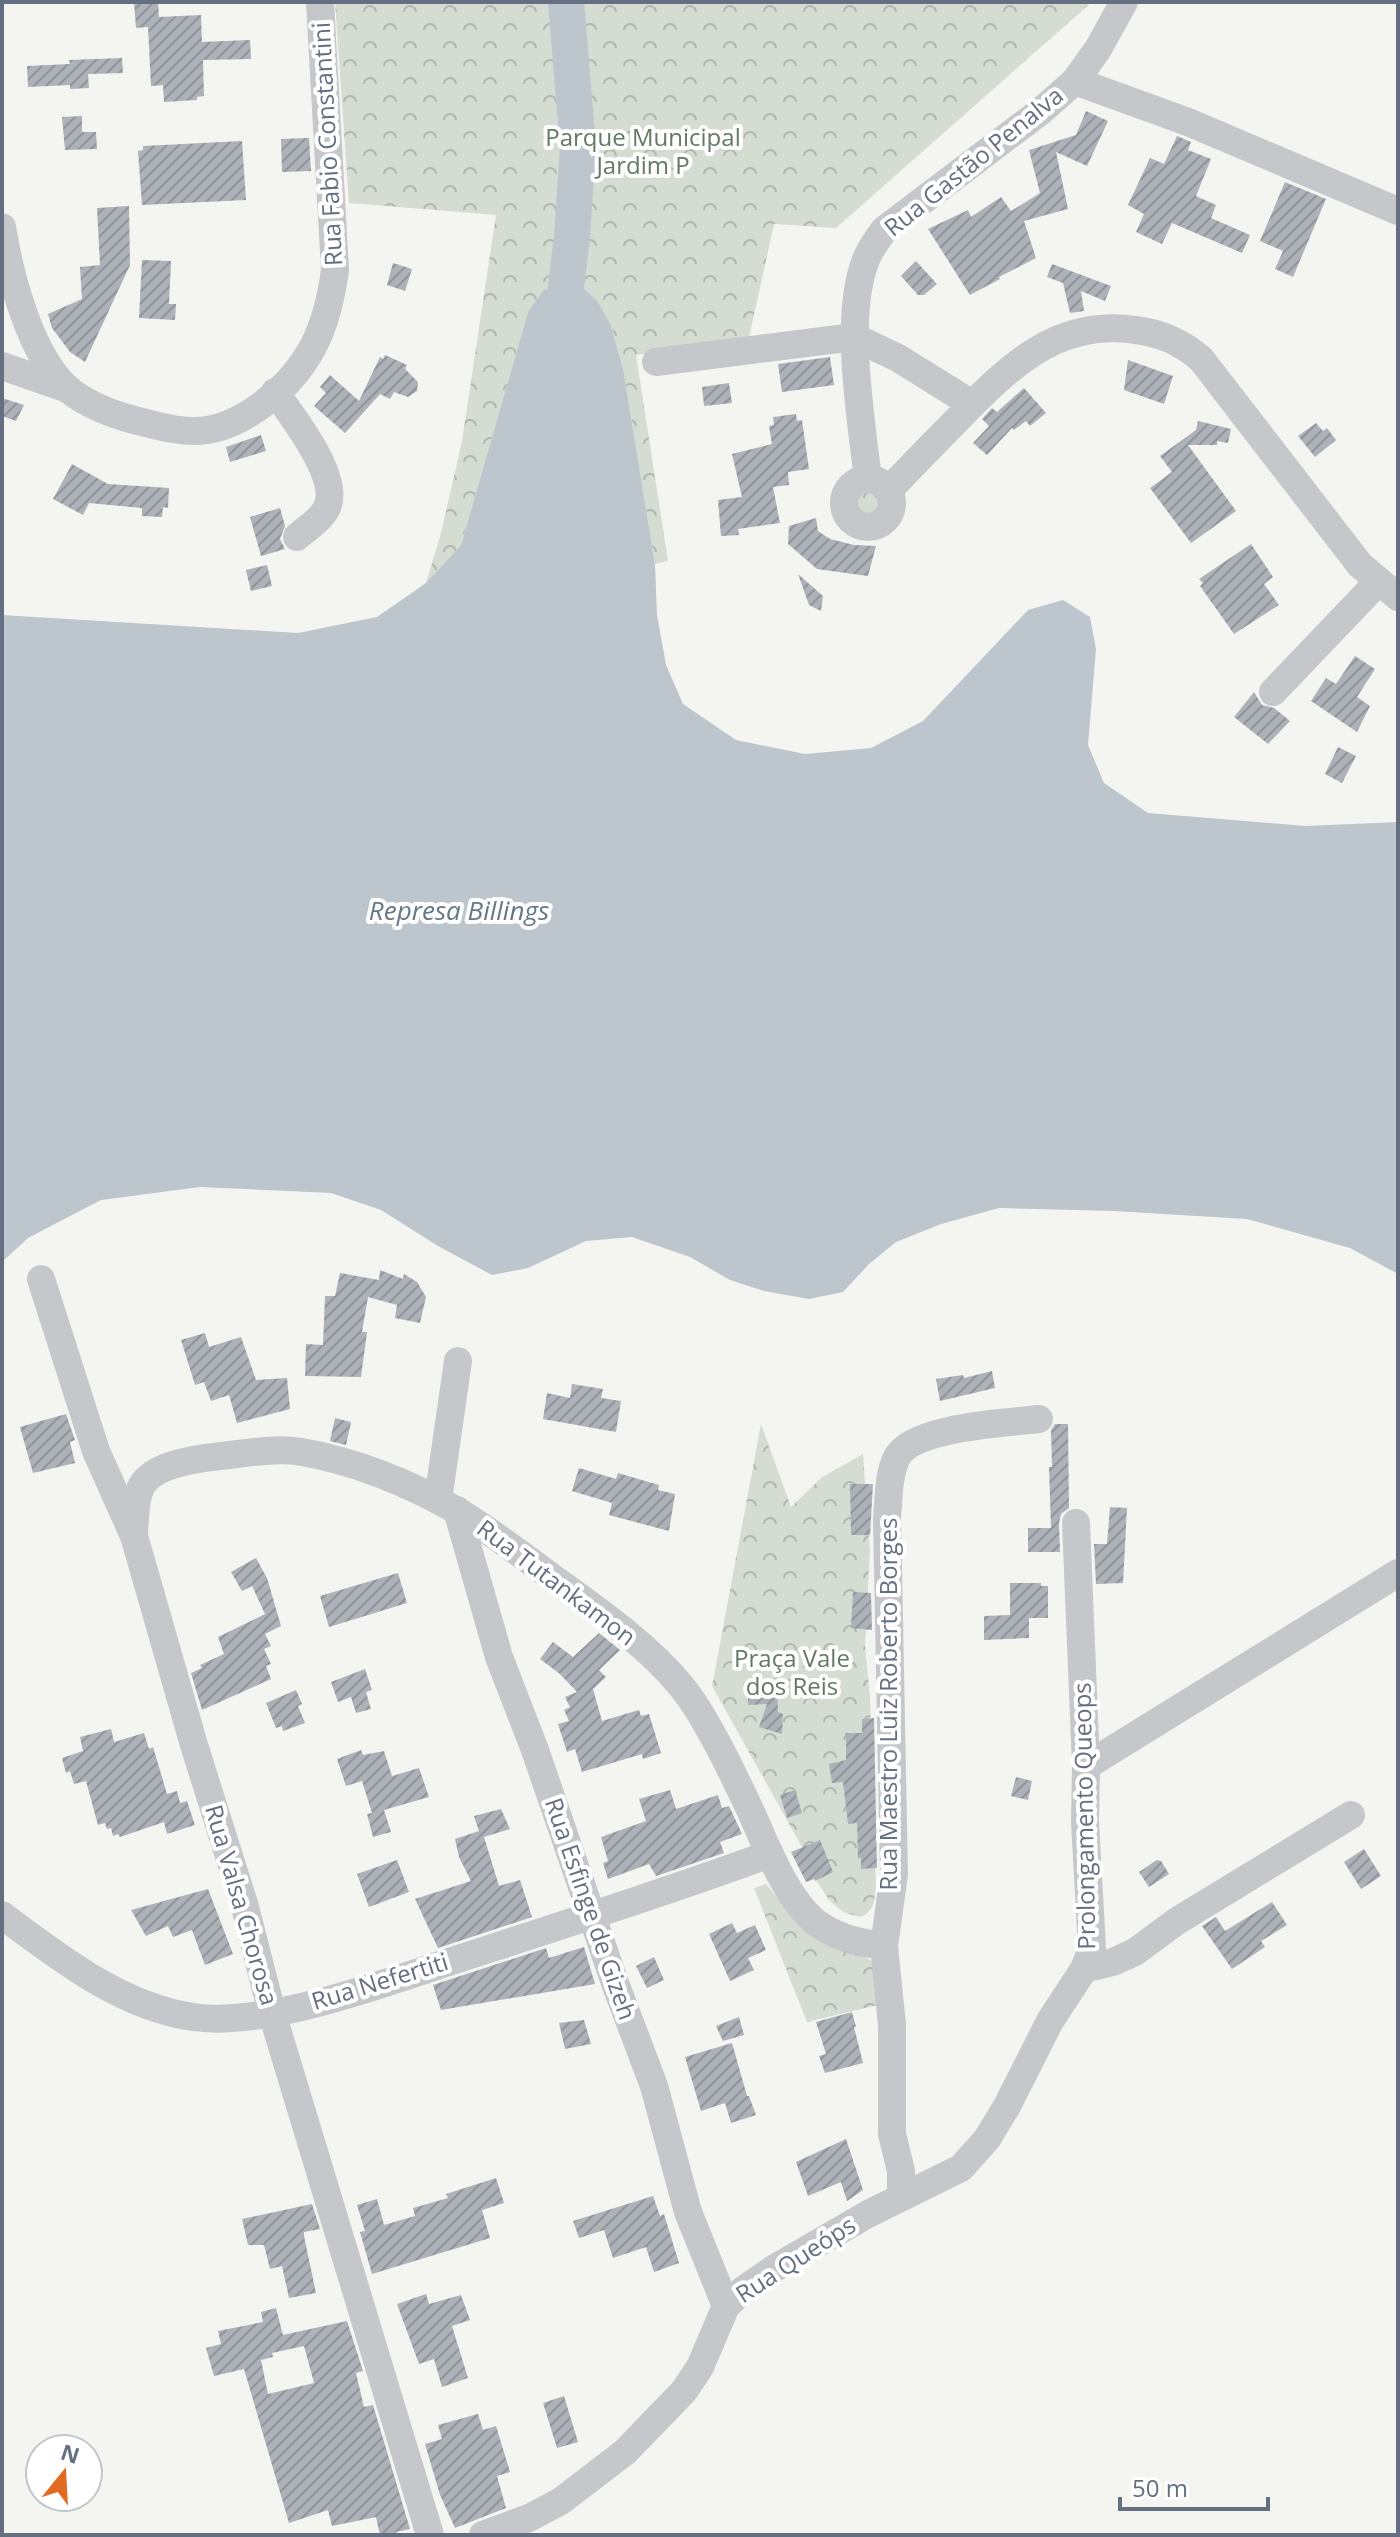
<svg xmlns="http://www.w3.org/2000/svg" width="1400" height="2537" font-family="'Open Sans',sans-serif">
  <style>
    .park { fill: url(#park-crowns) }
    .water { fill: #bdc6cd }
    .lines { fill: none; stroke-linecap: round; stroke-linejoin: round }
    .river { stroke: #bdc6cd; stroke-width: 36 }
    .building { fill: url(#building-hatch); fill-rule: evenodd }
    .minor { stroke: #c5c7cb; stroke-width: 28 }
    .labels { text-anchor: middle; stroke-width: 8; stroke-linejoin: round; paint-order: stroke }
    .park-label { font-size: 24px; fill: #647963; stroke: #fff }
    .street-label { font-size: 24px; fill: #647082; stroke: #fff }
    .water-label { font-size: 26px; font-style: italic; fill: #647886; stroke: #fff }
  </style>
  <defs>
    <pattern id="park-crowns" width="20" height="18" patternUnits="userSpaceOnUse" patternTransform="scale(2)"><rect width="20" height="18" fill="#d5dcd2"/><path d="M2 6a3 3 0 1 1 6 0M12 15a3 3 0 1 1 6 0" fill="none" stroke="#b0b7b0"/></pattern>
    <pattern id="building-hatch" width="6" height="6" patternUnits="userSpaceOnUse" patternTransform="scale(2)"><rect width="6" height="6" fill="#adb2b9"/><path d="M-1 1l2-2M0 6l6-6M5 7l2-2" fill="none" stroke="#90959c"/></pattern>
  </defs>
  <rect width="100%" height="100%" fill="#f4f5f1"/>
  <g class="park">
    <polygon points="335,2 1092,2 836,228 774,224 748,342 636,355 668,561 655,564 623,368 611,326 528,312 461,545 426,583 441,533 462,441 496,215 349,203"/>
    <circle cx="867" cy="503" r="17"/>
    <path d="M761,1424L791,1507L821,1478L863,1454L870,1550L865,1646L870,1697L876,1884C875,1898 875,1912 860,1917L843,1912L829,1900L816,1880L802,1847L712,1686Z"/>
    <polygon points="766,1884 799,1924 876,1963 882,2004 807,2022 754,1888"/>
  </g>
  <polygon class="water" points="566,287 583,288 598,302 611,326 623,368 655,564 657,615 666,665 683,704 736,740 805,754 871,748 923,721 1028,610 1063,600 1090,617 1096,649 1088,745 1104,783 1148,813 1306,826 1398,822 1398,1274 1350,1248 1247,1219 1113,1211 999,1208 941,1224 896,1242 869,1264 843,1292 809,1299 764,1291 730,1280 690,1257 632,1237 586,1241 528,1268 492,1275 438,1246 381,1210 331,1193 200,1187 101,1200 28,1238 2,1262 2,615 298,633 377,617 426,583 461,545 528,312 544,290"/>
  <g class="lines">
    <polyline class="river" points="566,2 578,147 572,236 566,287"/>
  </g>
  <g class="building">
    <polygon points="134,2 158,2 159,17 201,15 202,42 250,40 251,59 203,60 204,96 197,97 197,100 164,102 163,85 151,86 148,27 136,28"/>
    <polygon points="122,58 123,73 88,74 89,88 70,89 70,85 28,87 27,66 70,64 69,60"/>
    <polygon points="1086,111 1108,121 1087,166 1056,152 1068,209 1024,221 1036,258 999,277 1000,279 970,295 928,229 968,210 971,217 1001,197 1011,211 1040,193 1029,150 1076,135"/>
    <polygon points="82,116 82,132 96,132 97,149 65,150 62,117"/>
    <polygon points="1177,136 1191,142 1188,150 1211,159 1196,196 1216,205 1211,218 1250,235 1242,253 1172,223 1162,244 1136,232 1144,214 1128,205 1150,158 1164,164"/>
    <polygon points="309,138 311,171 282,172 281,139"/>
    <polygon points="242,141 246,200 142,205 138,151 143,150 143,146"/>
    <polygon points="1285,182 1326,199 1293,277 1275,269 1283,251 1260,241"/>
    <polygon points="129,206 130,265 85,362 70,352 52,328 48,314 82,299 80,267 100,265 97,208"/>
    <polygon points="142,260 171,261 169,304 176,304 175,320 139,318"/>
    <polygon points="916,261 937,284 924,295 918,295 901,276"/>
    <polygon points="393,263 412,269 405,291 387,285"/>
    <polygon points="1052,264 1111,286 1105,301 1081,291 1084,311 1070,313 1063,283 1047,277"/>
    <polygon points="385,355 407,365 405,369 418,382 417,391 408,397 394,392 390,399 380,394 345,433 314,406 326,393 320,387 330,375 359,401 380,357 383,359"/>
    <polygon points="830,357 834,385 782,392 778,364"/>
    <polygon points="1128,360 1173,376 1164,404 1124,390"/>
    <polygon points="729,383 732,403 704,406 702,387"/>
    <polygon points="1024,388 1046,413 1030,426 1026,421 1014,430 1012,428 987,455 973,443 989,426 982,419 992,408 997,412"/>
    <polygon points="2,398 24,405 16,421 2,416"/>
    <polygon points="796,414 797,421 802,420 809,469 788,472 789,485 773,487 780,523 738,529 739,535 721,536 718,500 742,497 732,454 772,444 769,426 774,425 773,417"/>
    <polygon points="1198,421 1231,429 1228,443 1217,441 1217,445 1188,445 1236,511 1191,543 1150,488 1172,472 1160,456 1196,430"/>
    <polygon points="1316,423 1323,431 1327,428 1336,440 1315,457 1298,436"/>
    <polygon points="261,435 266,451 230,462 226,447"/>
    <polygon points="72,464 108,484 169,488 168,508 163,507 162,517 142,516 142,508 89,503 83,515 53,499"/>
    <polygon points="280,508 285,526 280,539 285,549 261,556 250,517"/>
    <polygon points="816,518 818,531 830,539 854,545 876,546 868,576 817,569 788,544 789,526"/>
    <polygon points="1251,544 1273,577 1264,584 1279,605 1234,634 1200,586 1203,583 1199,579"/>
    <polygon points="267,565 272,586 251,591 246,570"/>
    <polygon points="798,574 823,596 821,611 809,605"/>
    <polygon points="1355,656 1375,669 1357,697 1370,706 1357,732 1311,701 1326,678 1336,684"/>
    <polygon points="1254,692 1262,705 1274,708 1290,721 1268,744 1234,717"/>
    <polygon points="1338,747 1356,756 1342,783 1325,774"/>
    <polygon points="380,1270 403,1279 404,1274 417,1282 426,1297 420,1323 395,1318 397,1305 368,1297 362,1332 367,1332 361,1377 305,1376 306,1344 323,1345 325,1296 335,1296 340,1273 379,1280"/>
    <polygon points="205,1333 209,1347 241,1337 256,1380 287,1378 290,1409 237,1423 229,1395 211,1401 204,1382 195,1385 181,1340"/>
    <polygon points="992,1371 995,1388 940,1401 936,1379 963,1375 964,1378"/>
    <polygon points="572,1384 603,1389 601,1398 621,1401 616,1432 543,1419 547,1393 570,1398"/>
    <polygon points="66,1414 75,1440 70,1442 75,1463 33,1473 20,1427"/>
    <polygon points="335,1418 351,1422 346,1445 330,1441"/>
    <polygon points="1055,1424 1068,1424 1069,1508 1061,1514 1059,1523 1060,1552 1028,1552 1028,1528 1051,1528 1049,1467 1052,1467 1051,1430"/>
    <polygon points="579,1468 616,1479 618,1473 659,1485 658,1490 675,1494 669,1531 609,1515 612,1503 572,1491"/>
    <polygon points="850,1484 873,1484 870,1535 851,1535"/>
    <polygon points="1110,1507 1127,1508 1123,1583 1096,1584 1094,1544 1107,1544"/>
    <polygon points="256,1558 267,1578 281,1626 265,1634 271,1646 264,1649 271,1664 266,1666 271,1679 202,1710 191,1673 202,1668 200,1665 224,1654 218,1637 265,1614 252,1586 242,1591 231,1572"/>
    <polygon points="398,1573 407,1603 329,1627 320,1596"/>
    <polygon points="1010,1583 1041,1583 1041,1586 1048,1586 1048,1618 1029,1618 1029,1638 984,1640 984,1616 1010,1615"/>
    <polygon points="853,1592 871,1593 872,1630 851,1628"/>
    <polygon points="599,1633 620,1650 599,1670 606,1677 593,1689 602,1721 639,1710 641,1716 649,1714 661,1753 643,1759 642,1754 582,1772 575,1749 567,1752 558,1724 569,1721 564,1710 570,1707 565,1697 577,1692 560,1674 540,1659 553,1642 573,1657"/>
    <polygon points="365,1669 372,1690 366,1692 371,1709 356,1713 351,1697 338,1702 331,1682"/>
    <polygon points="775,1678 777,1678 778,1712 783,1714 782,1734 759,1727 767,1704 748,1705 748,1680 774,1680"/>
    <polygon points="296,1690 302,1704 298,1706 305,1723 283,1731 282,1726 276,1728 266,1703"/>
    <polygon points="874,1718 877,1868 861,1869 861,1857 858,1859 857,1823 848,1824 843,1782 832,1783 829,1764 846,1760 846,1733 862,1733 862,1719"/>
    <polygon points="111,1729 114,1742 144,1733 149,1749 153,1747 167,1794 177,1791 180,1803 187,1801 195,1825 167,1834 164,1822 120,1837 118,1834 113,1836 111,1828 107,1829 105,1823 98,1825 86,1781 74,1784 70,1771 66,1773 62,1758 83,1751 80,1737"/>
    <polygon points="361,1750 363,1755 384,1751 392,1776 419,1768 429,1797 384,1810 391,1832 373,1837 367,1814 372,1813 362,1781 346,1786 337,1759"/>
    <polygon points="1016,1777 1032,1781 1028,1800 1011,1796"/>
    <polygon points="670,1790 676,1809 718,1795 722,1808 729,1806 742,1834 720,1842 724,1853 656,1876 649,1864 608,1879 603,1863 608,1861 601,1837 646,1821 639,1799"/>
    <polygon points="795,1790 802,1813 787,1818 780,1795"/>
    <polygon points="501,1809 510,1829 484,1837 499,1886 520,1880 532,1917 438,1948 415,1899 471,1881 459,1857 455,1839 479,1831 474,1816"/>
    <polygon points="820,1840 833,1872 815,1881 814,1879 806,1882 791,1852"/>
    <polygon points="1364,1849 1381,1876 1361,1889 1344,1862"/>
    <polygon points="397,1860 409,1892 369,1907 357,1874"/>
    <polygon points="1157,1860 1161,1861 1169,1874 1149,1887 1139,1872"/>
    <polygon points="208,1889 233,1954 205,1965 192,1930 173,1937 168,1926 146,1936 131,1910"/>
    <polygon points="1272,1902 1287,1925 1261,1941 1265,1947 1232,1969 1202,1926 1216,1917 1225,1931"/>
    <polygon points="732,1923 737,1933 755,1925 766,1950 748,1958 754,1970 730,1981 709,1934"/>
    <polygon points="584,1947 595,1984 441,2010 433,1985 546,1948 549,1958"/>
    <polygon points="654,1957 664,1980 647,1988 636,1966"/>
    <polygon points="852,2012 856,2027 854,2027 863,2063 825,2073 819,2056 826,2054 816,2022"/>
    <polygon points="739,2017 744,2035 723,2041 716,2026"/>
    <polygon points="584,2020 591,2044 565,2049 559,2023"/>
    <polygon points="732,2043 747,2096 749,2096 756,2115 731,2123 725,2103 701,2111 685,2057"/>
    <polygon points="846,2139 863,2190 847,2201 841,2182 808,2196 796,2162"/>
    <polygon points="496,2178 504,2203 482,2210 490,2238 372,2274 360,2232 365,2231 357,2205 377,2199 384,2225 415,2216 413,2208 448,2198 446,2194"/>
    <polygon points="653,2196 660,2216 664,2214 679,2263 654,2272 646,2247 613,2258 604,2230 579,2238 573,2221"/>
    <polygon points="312,2204 320,2229 304,2232 304,2236 316,2293 289,2298 282,2266 270,2269 264,2245 248,2245 242,2219"/>
    <polygon points="426,2294 429,2304 461,2295 470,2320 452,2326 468,2378 442,2387 434,2359 419,2364 397,2304"/>
    <path d="M276,2308L283,2335L347,2321L363,2371L356,2373L364,2407L373,2405L410,2529L396,2532V2535H380L376,2517L332,2526L328,2510L289,2523L244,2369L214,2376L206,2348L221,2344L218,2331L263,2322L261,2312ZM304,2346L314,2383L268,2394L261,2360L273,2357L272,2353Z"/>
    <polygon points="564,2396 578,2442 557,2448 543,2403"/>
    <polygon points="478,2414 483,2430 496,2426 510,2472 497,2476 506,2508 455,2528 440,2495 425,2444 442,2439 438,2425"/>
  </g>
  <g class="lines">
    <g class="minor">
      <polyline points="1075,81 1188,122 1398,211"/>
      <path d="M2,227C10,276 30,355 68,389C88,406 120,417 146,423C161,427 177,431 194,431C238,431 285,392 307,357C324,331 331,300 335,270L320,2"/>
      <polyline points="656,362 854,337 898,358 972,404"/>
      <polyline points="2,366 68,389"/>
      <path d="M275,392C292,416 345,482 325,511C319,521 306,529 297,537"/>
      <circle cx="868" cy="503" r="24"/>
      <path d="M868,479C861,418 841,305 870,251C874,244 879,237 884,230L1041,111L1075,81L1098,49L1124,2"/>
      <path d="M889,490C910,468 931,446 953,424C1005,371 1054,318 1135,330C1161,333 1181,342 1201,359L1360,565L1398,597"/>
      <polyline points="1273,692 1378,582"/>
      <polyline points="41,1279 96,1451 134,1536 194,1745 245,1907 272,2013 430,2535"/>
      <polyline points="438,1500 458,1361"/>
      <polyline points="457,1510 499,1657 535,1750 615,1983 654,2086 688,2212 726,2306"/>
      <path d="M134,1533C135,1520 135,1504 139,1492C148,1462 204,1458 230,1455C253,1452 278,1448 302,1452C354,1461 409,1483 454,1509C489,1529 521,1555 553,1578C597,1610 648,1645 682,1687C707,1718 735,1778 752,1814C767,1848 789,1905 821,1926C841,1939 861,1943 884,1946"/>
      <polyline points="1086,1766 1398,1573"/>
      <path d="M2,1915C58,1957 122,2007 193,2017C267,2028 386,1982 458,1959C563,1925 667,1892 770,1854"/>
      <polyline points="1084,1969 1113,1962 1135,1952 1177,1921 1351,1815"/>
      <path d="M901,2196V2171L892,2134V2025L884,1946L894,1874L887,1518C889,1498 888,1475 897,1457C913,1427 1007,1423 1039,1419"/>
      <polyline points="483,2535 529,2518 561,2501 625,2452 684,2391 700,2367 726,2306 743,2290 775,2268 868,2214 961,2168 987,2139 1007,2106 1050,2021 1084,1969 1092,1948 1085,1822 1086,1766 1076,1523"/>
    </g>
  </g>
  <g class="labels">
    <g class="park-label">
      <text x="643" y="146">Parque Municipal<tspan x="643" dy="28">Jardim P</tspan></text>
      <text x="792" y="1667">Praça Vale<tspan x="792" dy="28">dos Reis</tspan></text>
    </g>
    <g class="street-label">
      <text transform="translate(328 144) rotate(-93)" y="8">Rua Fabio Constantini</text>
      <text transform="translate(974 162) rotate(-39)" y="8">Rua Gastão Penalva</text>
      <text transform="translate(556 1583) rotate(37)" y="8">Rua Tutankamon</text>
      <text transform="translate(889 1704) rotate(-90)" y="8">Rua Maestro Luiz Roberto Borges</text>
      <text transform="translate(1085 1816) rotate(-91)" y="8">Prolongamento Queops</text>
      <text transform="translate(241 1905) rotate(74)" y="8">Rua Valsa Chorosa</text>
      <text transform="translate(590 1909) rotate(71)" y="8">Rua Esfinge de Gizeh</text>
      <text transform="translate(380 1982) rotate(-17)" y="8">Rua Nefertiti</text>
      <text transform="translate(796 2260) rotate(-33)" y="8">Rua Queóps</text>
    </g>
    <g class="water-label">
      <text x="459" y="920">Represa Billings</text>
    </g>
  </g>
  <rect width="1400" height="2537" fill="none" stroke="#647082" stroke-width="8"/>
  <g transform="translate(64 2473) rotate(18)"><circle r="38" fill="#ffffff" stroke="#c1c6cd" stroke-width="2"/>
  <path d="M0-6L14 30L0 20L-14 30Z" fill="#e26b24"/>
  <text y="-12" font-size="22" font-weight="bold" text-anchor="middle" fill="#647082">N</text>
  </g>
  <path d="M1120 2497v12h148v-12" fill="none" stroke="#647082" stroke-width="4"/>
  <text x="1132" y="2497" font-size="24" fill="#647082" stroke="#ffffff" stroke-width="6" paint-order="stroke">50 m</text>
</svg>
